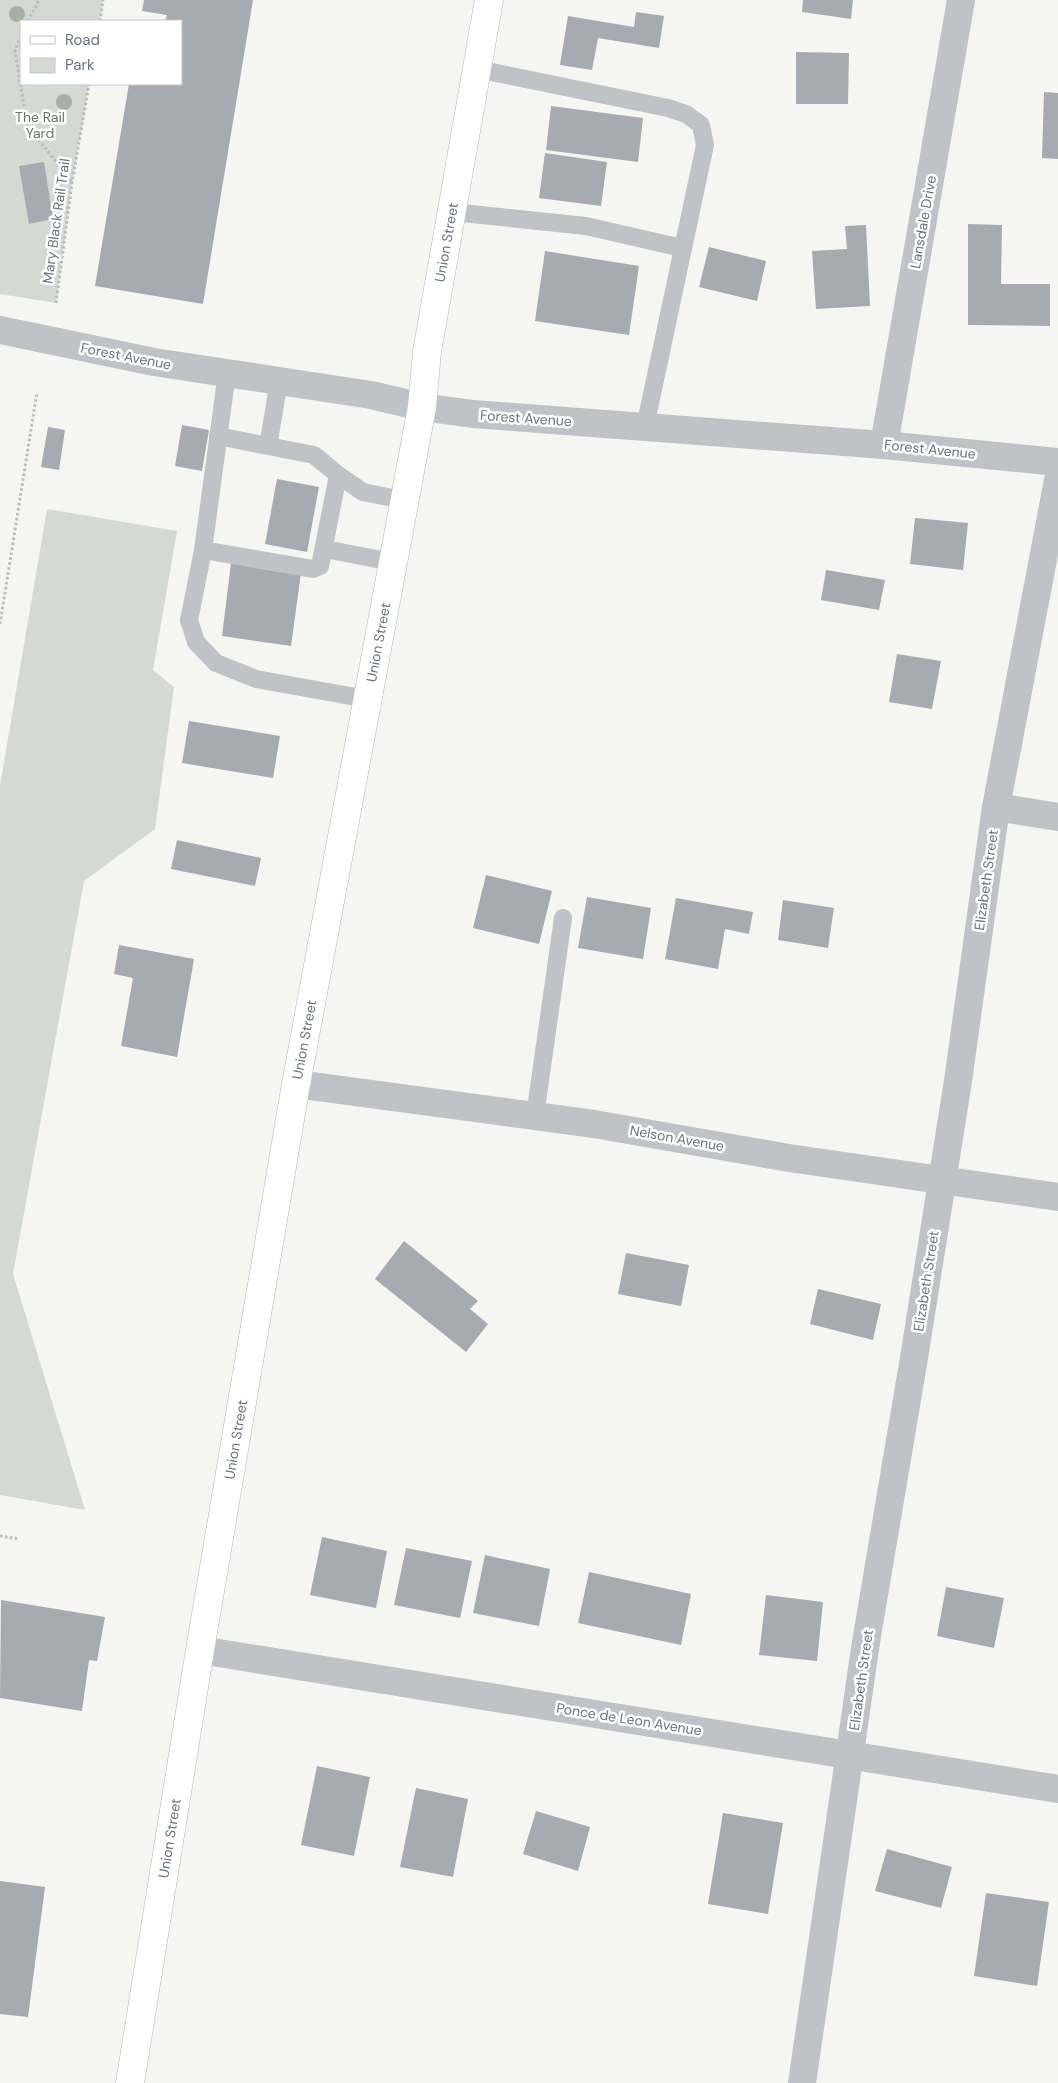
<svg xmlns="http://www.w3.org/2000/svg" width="1058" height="2083" font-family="'DM Sans',sans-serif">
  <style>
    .green { fill: #d4dad2 }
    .building { fill: #a6abb2 }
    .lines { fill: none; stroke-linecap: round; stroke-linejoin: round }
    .secondary-casing { stroke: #b2b5ba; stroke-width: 29 }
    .path { stroke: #b9bbbe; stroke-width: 3; stroke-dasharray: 2.5 2.5; stroke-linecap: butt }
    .service { stroke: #bfc2c6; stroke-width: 18 }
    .minor { stroke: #bfc2c6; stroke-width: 28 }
    .tertiary { stroke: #bfc2c6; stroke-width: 28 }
    .secondary { stroke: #fff; stroke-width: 28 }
    .tree { fill: #a7b0a5 }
    .labels { text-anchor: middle; stroke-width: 5; stroke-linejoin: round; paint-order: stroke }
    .park-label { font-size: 14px; fill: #677866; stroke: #fff }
    .street-label { font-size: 14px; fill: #687280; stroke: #fff }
  </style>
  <rect width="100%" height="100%" fill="#f5f5f2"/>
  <g class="green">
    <polygon points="0,0 103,0 100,21 21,21 21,84 89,84 72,183 56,303 0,294"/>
    <polygon points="47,509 177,531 153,670 174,687 155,829 84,881 13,1274 85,1510 0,1495 0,786"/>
  </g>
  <g class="building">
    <polygon points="144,0 253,0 203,304 95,286 129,84 181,84 181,21 165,21 167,15 142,11"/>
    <polygon points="803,0 853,0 851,19 802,12"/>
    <polygon points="636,12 664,16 659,48 598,38 592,70 560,65 568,16 634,27"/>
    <polygon points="796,52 849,53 848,104 796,104"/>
    <polygon points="1044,92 1058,93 1058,159 1042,158"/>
    <polygon points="551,106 643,118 638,162 546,150"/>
    <polygon points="545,153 607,162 601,206 539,198"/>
    <polygon points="44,162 53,219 29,224 19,166"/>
    <polygon points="968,224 1002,225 1001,284 1050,284 1050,326 968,325"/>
    <polygon points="866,225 870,306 816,309 812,251 847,249 845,226"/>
    <polygon points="709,247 766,261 757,301 699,287"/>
    <polygon points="545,251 639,266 629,335 535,321"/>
    <polygon points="182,425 209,430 202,471 175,466"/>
    <polygon points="48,427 65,430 59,470 41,467"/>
    <polygon points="277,479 319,487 307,552 265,544"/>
    <polygon points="915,518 968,523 963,570 910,564"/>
    <polygon points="231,563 301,573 291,646 222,636"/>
    <polygon points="826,570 885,580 879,610 821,600"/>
    <polygon points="897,654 941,661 932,709 889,702"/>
    <polygon points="189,721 280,736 273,778 182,763"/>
    <polygon points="177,840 261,858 255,886 171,869"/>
    <polygon points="486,875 552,891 539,944 473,928"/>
    <polygon points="587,897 651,908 643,959 578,948"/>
    <polygon points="676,898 753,912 749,934 725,929 718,969 665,959"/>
    <polygon points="783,900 834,908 828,948 778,940"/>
    <polygon points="119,945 194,959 177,1057 121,1046 133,978 114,974"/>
    <polygon points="404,1241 478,1301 470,1309 488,1324 466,1352 375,1279"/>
    <polygon points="626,1253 689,1265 681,1306 618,1294"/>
    <polygon points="818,1289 881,1304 873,1340 810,1324"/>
    <polygon points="322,1537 387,1551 376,1608 310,1595"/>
    <polygon points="406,1548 472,1561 460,1618 394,1605"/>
    <polygon points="485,1555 550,1569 539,1626 473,1613"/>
    <polygon points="589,1572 691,1594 681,1645 578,1623"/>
    <polygon points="946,1587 1004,1598 994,1648 937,1636"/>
    <polygon points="766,1595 823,1602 817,1661 759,1655"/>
    <polygon points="1,1600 105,1617 97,1661 89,1660 82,1711 0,1698"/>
    <polygon points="317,1766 370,1777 354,1856 301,1845"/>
    <polygon points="416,1788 468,1799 453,1877 400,1867"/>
    <polygon points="536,1811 590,1827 578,1871 523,1854"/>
    <polygon points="723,1813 783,1823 768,1914 708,1904"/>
    <polygon points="887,1849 952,1867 941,1908 875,1891"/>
    <polygon points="0,1881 45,1887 28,2017 0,2014"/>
    <polygon points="986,1893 1049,1902 1037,1986 974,1976"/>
  </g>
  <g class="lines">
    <g class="secondary-casing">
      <g id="secondary">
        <path id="s1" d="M130,2083L200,1650L296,1084L422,407L427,352L489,0"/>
      </g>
    </g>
    <g class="path">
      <polyline points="28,21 39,0"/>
      <polyline points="100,21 103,0"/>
      <polyline points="21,36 15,51 27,125 72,182"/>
      <polyline points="56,303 72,183 89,84"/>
      <polyline points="0,624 37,392"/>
      <polyline points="0,1536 19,1539"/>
    </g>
    <g class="service">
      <polyline points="477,69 668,108 686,114 701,125 705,145 645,427"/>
      <polyline points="452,212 586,226 682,248"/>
      <polyline points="227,373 203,550 189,620 196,642 216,663 256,679 367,699"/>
      <polyline points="279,381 268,446 314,455 338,475 363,492 403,500"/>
      <polyline points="218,436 268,446"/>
      <polyline points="325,549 392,562"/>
      <polyline points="203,550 313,569 320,566 338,475"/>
      <polyline points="535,1116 563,918"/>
    </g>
    <g class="minor">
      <polyline points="422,407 473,414 884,445 1058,462"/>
      <polyline points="884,445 961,0"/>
      <polyline points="996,807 1058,817"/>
      <polyline points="296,1084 594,1124 789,1158 1058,1197"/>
      <polyline points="200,1650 1058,1789"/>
      <polyline points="802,2083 866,1642 914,1358 958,1081 996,807 1058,480"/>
    </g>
    <polyline class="tertiary" points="0,330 154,362 371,395 422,407"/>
    <use href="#secondary" class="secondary"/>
  </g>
  <g class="tree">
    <circle cx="17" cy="14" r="8"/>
    <circle cx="64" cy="102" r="8"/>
  </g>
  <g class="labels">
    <g class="park-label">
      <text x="40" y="122">The Rail<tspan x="40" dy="16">Yard</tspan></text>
    </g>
    <g class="street-label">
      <text transform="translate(56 221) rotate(-82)" y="5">Mary Black Rail Trail</text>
      <text transform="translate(923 222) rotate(-80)" y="5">Lansdale Drive</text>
      <text dy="5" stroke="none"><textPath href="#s1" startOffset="1868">Union Street</textPath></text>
      <text transform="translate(126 356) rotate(11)" y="5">Forest Avenue</text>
      <text transform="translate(526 418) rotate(4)" y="5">Forest Avenue</text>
      <text transform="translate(930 449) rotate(6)" y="5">Forest Avenue</text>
      <text dy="5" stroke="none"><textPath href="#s1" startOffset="1462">Union Street</textPath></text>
      <text transform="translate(986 880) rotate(-82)" y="5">Elizabeth Street</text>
      <text dy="5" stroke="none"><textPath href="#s1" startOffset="1058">Union Street</textPath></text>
      <text transform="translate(677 1138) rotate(10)" y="5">Nelson Avenue</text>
      <text transform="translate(926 1281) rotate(-81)" y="5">Elizabeth Street</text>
      <text dy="5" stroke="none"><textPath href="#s1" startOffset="652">Union Street</textPath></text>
      <text transform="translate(861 1680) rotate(-82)" y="5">Elizabeth Street</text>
      <text transform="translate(629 1719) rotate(9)" y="5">Ponce de Leon Avenue</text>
      <text dy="5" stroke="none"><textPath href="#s1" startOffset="248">Union Street</textPath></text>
    </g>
  </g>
  <rect x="20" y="20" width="162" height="65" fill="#ffffff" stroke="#c3c7cc"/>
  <rect x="30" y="36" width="25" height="8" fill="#ffffff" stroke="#c3c7cc"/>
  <text x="65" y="45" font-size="15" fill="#687280">Road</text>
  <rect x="30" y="58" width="25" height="15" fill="#d4dad2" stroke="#c3c7cc"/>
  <text x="65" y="70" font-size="15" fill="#687280">Park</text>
</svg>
